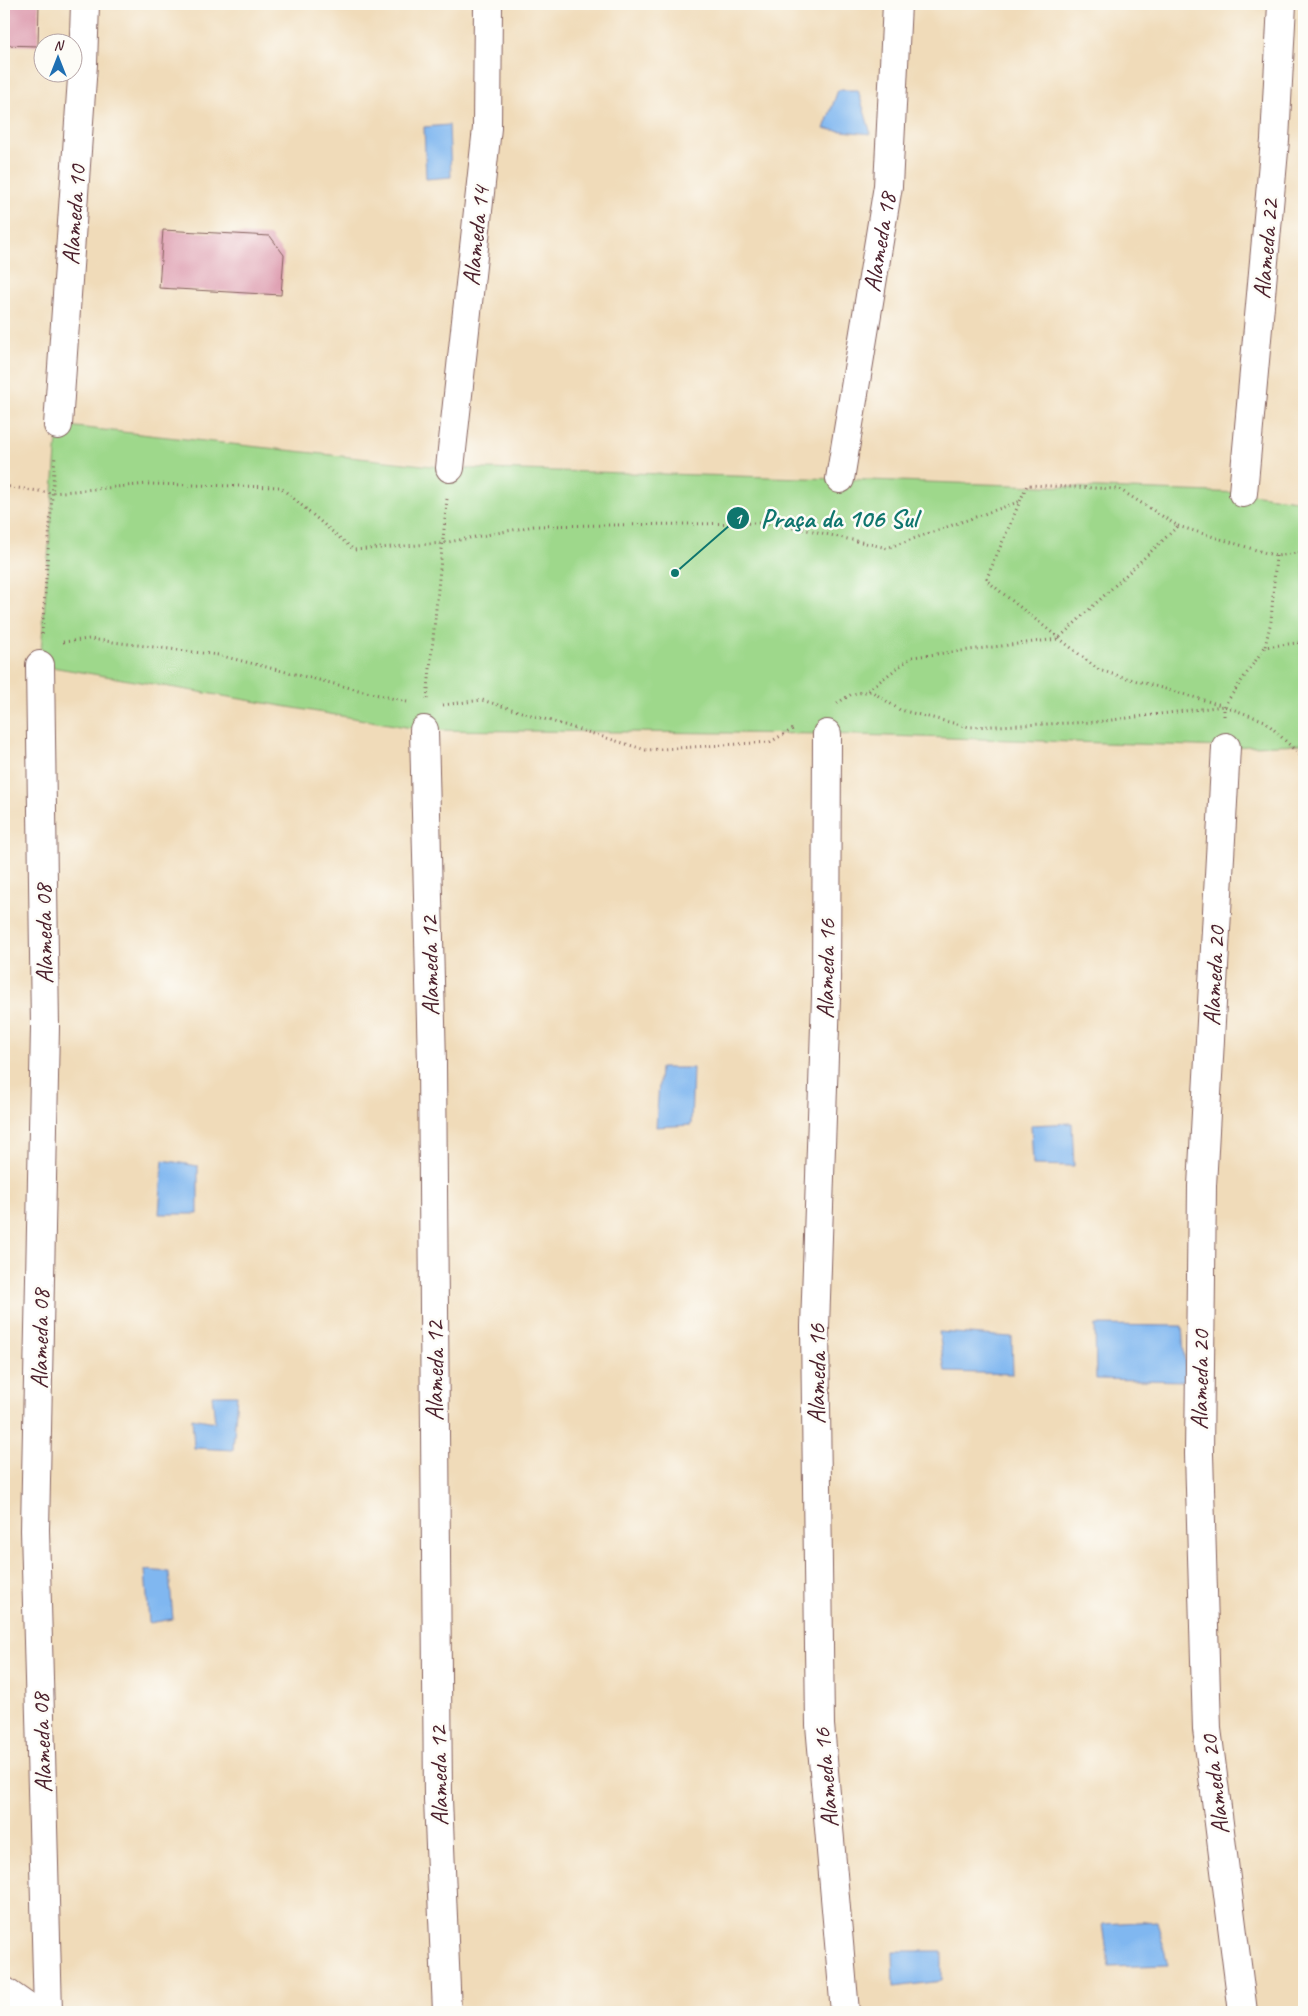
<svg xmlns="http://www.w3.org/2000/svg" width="1308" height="2016" font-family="Caveat,sans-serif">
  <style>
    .green { fill: #9ed88b; stroke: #747c5b }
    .water { fill: #80b7f0; stroke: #656b8e }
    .building { fill: #db95aa }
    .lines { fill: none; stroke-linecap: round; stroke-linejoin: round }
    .minor-casing { stroke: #84615d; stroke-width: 30 }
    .path { stroke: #84615d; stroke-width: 3; stroke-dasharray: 1 4; stroke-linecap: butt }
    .minor { stroke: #fff; stroke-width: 28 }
    .labels { text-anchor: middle; stroke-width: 5; stroke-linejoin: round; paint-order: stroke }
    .street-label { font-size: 25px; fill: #4a1f2b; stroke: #fdfcf7 }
    .leader { fill: none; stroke: #0f766e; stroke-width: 2 }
    .callout-dot { fill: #0f766e; stroke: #fdfcf7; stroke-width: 2 }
    .mark-label { font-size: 15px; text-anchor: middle; font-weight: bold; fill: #fff }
    .callout-label { font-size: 26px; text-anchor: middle; font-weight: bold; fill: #0f766e; stroke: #fdfcf7; stroke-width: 5; stroke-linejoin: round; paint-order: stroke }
  </style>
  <rect width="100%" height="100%" fill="#fdfcf7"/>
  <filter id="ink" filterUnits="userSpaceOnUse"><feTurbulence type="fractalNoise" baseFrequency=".02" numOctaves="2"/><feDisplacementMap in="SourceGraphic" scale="10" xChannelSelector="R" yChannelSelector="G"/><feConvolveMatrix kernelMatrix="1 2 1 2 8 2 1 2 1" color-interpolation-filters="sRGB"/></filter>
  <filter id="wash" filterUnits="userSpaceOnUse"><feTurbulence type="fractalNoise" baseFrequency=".0096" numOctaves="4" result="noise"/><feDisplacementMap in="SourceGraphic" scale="20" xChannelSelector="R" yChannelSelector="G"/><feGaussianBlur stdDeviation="1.12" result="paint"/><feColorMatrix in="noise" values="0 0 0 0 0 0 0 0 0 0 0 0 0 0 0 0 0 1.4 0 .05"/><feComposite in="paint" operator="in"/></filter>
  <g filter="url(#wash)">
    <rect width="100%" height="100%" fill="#f0dbb9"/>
    <polygon class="green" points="58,425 450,468 840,479 1243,493 1304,501 1304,744 1226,747 827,734 424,730 40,665"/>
    <g class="water">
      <polygon points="838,90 858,90 871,134 824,129"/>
      <polygon points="449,125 451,177 426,179 424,127"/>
      <polygon points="660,1068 693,1068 691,1125 656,1127"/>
      <polygon points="1072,1123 1074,1166 1033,1165 1031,1125"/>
      <polygon points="163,1160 198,1166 198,1214 159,1214"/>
      <polygon points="1095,1325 1182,1326 1186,1381 1096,1379"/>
      <polygon points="939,1332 1012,1337 1013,1374 945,1372"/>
      <polygon points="212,1395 237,1395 233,1450 194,1448 192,1418 215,1422"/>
      <polygon points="145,1570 169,1572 173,1619 149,1623"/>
      <polygon points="1157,1921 1168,1965 1109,1967 1103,1924"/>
      <polygon points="893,1951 942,1951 942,1981 894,1987"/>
    </g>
    <g id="blocks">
      <g class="building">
        <polygon points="4,4 39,4 38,46 4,45"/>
        <polygon points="163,230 270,236 284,255 281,295 159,288"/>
      </g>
    </g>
  </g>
  <g filter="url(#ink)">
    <use href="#blocks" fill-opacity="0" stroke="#84615d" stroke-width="1"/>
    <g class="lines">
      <g class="minor-casing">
        <g id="minor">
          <polyline points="58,425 83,64 85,4"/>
          <polyline points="450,468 487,128 488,4"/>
          <path id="s1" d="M840,479L888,186L897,4"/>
          <polyline points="1243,493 1275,140 1282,4"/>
          <polyline points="40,665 45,1027 35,1530 48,2012"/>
          <polyline points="424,730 432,1064 438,1799 447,2012"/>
          <polyline points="827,734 826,996 815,1327 820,1725 845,2012"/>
          <polyline points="1226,747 1202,1186 1199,1454 1207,1729 1243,2012"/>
          <polyline points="4,1991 34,2012"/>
        </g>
      </g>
      <g class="path">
        <polyline points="4,486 52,493 148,484 280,487 354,550 443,543 534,526 760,523 813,531 887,548 1021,501"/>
        <polyline points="1178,526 1276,556 1304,552"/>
        <polyline points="1276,556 1271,621 1265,647 1304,642"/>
        <polyline points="42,634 55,456"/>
        <polyline points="63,642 89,639 218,655 407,702"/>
        <polyline points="4,646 14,646"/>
        <polyline points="868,690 912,657 1058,639 1178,526 1119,489 1027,485 986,580 1099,670 1221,705"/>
        <polyline points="427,699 447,499"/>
        <polyline points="837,703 852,694 871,691 900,710 969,727 1096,722 1224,706 1265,721 1304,759"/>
        <polyline points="443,705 482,700 646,750 770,742 795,728"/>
        <polyline points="1224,716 1224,706 1265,647"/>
      </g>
      <use href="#minor" class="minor"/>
    </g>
  </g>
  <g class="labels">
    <g class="street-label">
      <text transform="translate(73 215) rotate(-86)" y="9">Alameda 10</text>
      <text transform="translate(475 236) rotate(-84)" y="9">Alameda 14</text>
      <text dy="9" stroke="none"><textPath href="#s1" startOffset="240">Alameda 18</textPath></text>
      <text transform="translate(1265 249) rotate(-85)" y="9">Alameda 22</text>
      <text transform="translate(43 934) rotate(-91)" y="9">Alameda 08</text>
      <text transform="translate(429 966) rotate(-91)" y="9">Alameda 12</text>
      <text transform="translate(825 969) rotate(-89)" y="9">Alameda 16</text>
      <text transform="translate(1213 976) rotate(-87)" y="9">Alameda 20</text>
      <text transform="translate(39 1339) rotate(-89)" y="9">Alameda 08</text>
      <text transform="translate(434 1371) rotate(-90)" y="9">Alameda 12</text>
      <text transform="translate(816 1374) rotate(-90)" y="9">Alameda 16</text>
      <text transform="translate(1199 1380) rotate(-89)" y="9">Alameda 20</text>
      <text transform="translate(41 1743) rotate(-92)" y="9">Alameda 08</text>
      <text transform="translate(438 1776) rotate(-91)" y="9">Alameda 12</text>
      <text transform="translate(825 1778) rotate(-95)" y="9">Alameda 16</text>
      <text transform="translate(1214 1785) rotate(-97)" y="9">Alameda 20</text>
    </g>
  </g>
  <path class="leader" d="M675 573L738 518"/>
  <g class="callout-dot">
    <circle cx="675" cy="573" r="5"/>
    <circle cx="738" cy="518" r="12"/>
  </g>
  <g class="mark-label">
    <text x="738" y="524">1</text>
  </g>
  <g class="callout-label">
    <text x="839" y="527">Praça da 106 Sul</text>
  </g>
  <rect width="1308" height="2016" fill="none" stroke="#fdfcf7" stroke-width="20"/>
  <g transform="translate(58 58)"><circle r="24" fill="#fdfcf7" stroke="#b5a4a5"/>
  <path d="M0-4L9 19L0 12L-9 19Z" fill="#1f6fb2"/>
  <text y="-8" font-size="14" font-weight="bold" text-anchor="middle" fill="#4a1f2b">N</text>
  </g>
</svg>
